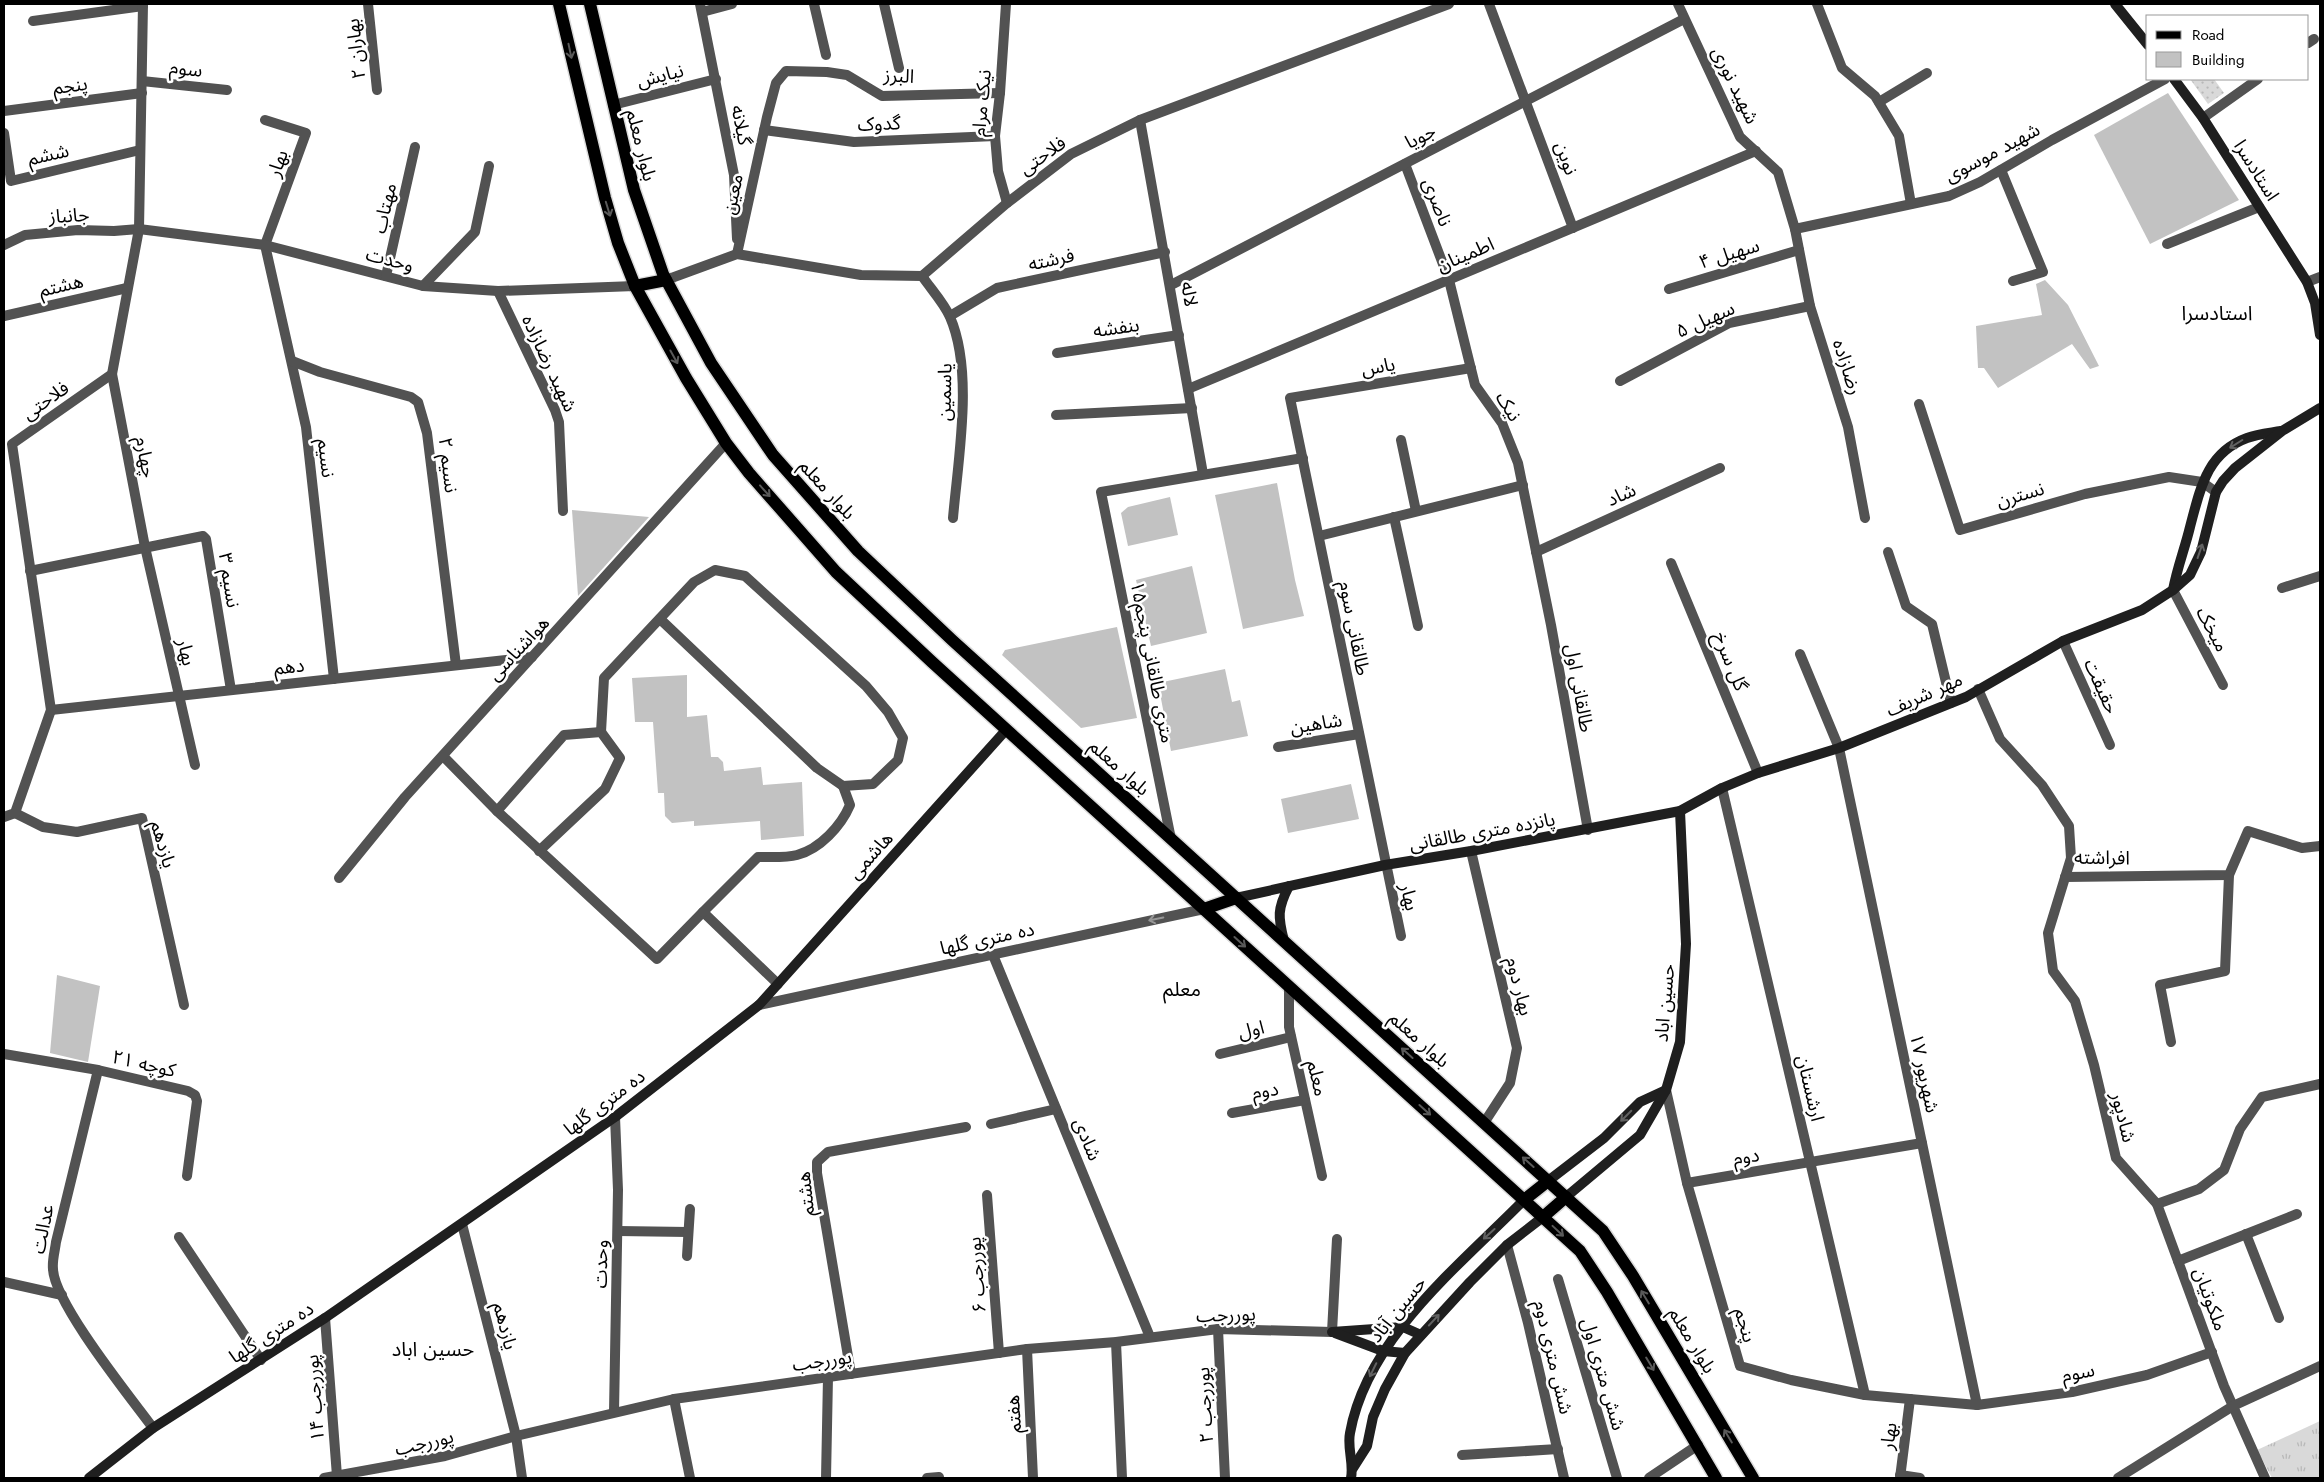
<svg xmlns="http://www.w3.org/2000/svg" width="2324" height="1482" font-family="Jost,'Noto Sans Arabic',sans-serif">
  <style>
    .grass { fill: url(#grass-dots) }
    .park { fill: url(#park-tufts) }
    .building { fill: #c2c2c2 }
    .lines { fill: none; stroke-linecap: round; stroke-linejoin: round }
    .primary-casing { stroke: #dbdbdb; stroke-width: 15 }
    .lane { stroke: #525252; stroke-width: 10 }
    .street { stroke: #525252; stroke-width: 10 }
    .secondary { stroke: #1f1f1f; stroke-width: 10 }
    .primary { stroke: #000; stroke-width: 12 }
    .oneway { stroke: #595959 }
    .oneway2 { stroke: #626262 }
    .oneway3 { stroke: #979797 }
    .labels { text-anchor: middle; stroke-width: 5; stroke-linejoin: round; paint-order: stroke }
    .street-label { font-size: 19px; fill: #000; stroke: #fff }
    .neighbourhood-label { font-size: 20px; fill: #000; stroke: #fff }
  </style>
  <defs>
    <pattern id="grass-dots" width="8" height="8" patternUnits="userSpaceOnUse" patternTransform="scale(1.25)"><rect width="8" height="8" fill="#d9d9d9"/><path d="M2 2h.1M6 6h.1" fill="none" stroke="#b8b8b8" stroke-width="1.8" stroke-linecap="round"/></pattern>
    <pattern id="park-tufts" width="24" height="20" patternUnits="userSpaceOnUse" patternTransform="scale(1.25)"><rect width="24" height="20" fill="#d9d9d9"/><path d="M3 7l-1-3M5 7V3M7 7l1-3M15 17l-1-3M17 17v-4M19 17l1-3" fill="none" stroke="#b8b8b8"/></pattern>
  </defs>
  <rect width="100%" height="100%" fill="#fff"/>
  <polygon class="grass" points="2190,79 2214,79 2224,93 2208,104"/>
  <polygon class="park" points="2320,1421 2320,1478 2272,1478 2257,1450"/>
  <g class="building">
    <polygon points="2168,93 2239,200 2150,244 2094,135"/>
    <polygon points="2045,280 2068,305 2099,366 2090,369 2072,344 1998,388 1984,368 1978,368 1976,326 2042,315 2036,284"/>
    <polygon points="1277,483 1295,580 1304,616 1243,629 1215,495"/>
    <polygon points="1170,497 1178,535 1128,546 1121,513 1128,507"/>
    <polygon points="572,510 649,517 578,596"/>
    <polygon points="1192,566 1207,633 1151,646 1136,580"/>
    <polygon points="1117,627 1137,718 1081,728 1002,655 1005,650"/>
    <polygon points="1225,669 1232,702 1240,700 1248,736 1171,751 1158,683"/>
    <polygon points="687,675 687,717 707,715 711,757 718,757 723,762 724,771 761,767 763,785 802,782 804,836 761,840 760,821 694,826 694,821 672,823 665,816 664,793 658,793 653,722 635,722 632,678"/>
    <polygon points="1351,784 1359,819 1288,833 1281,799"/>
    <polygon points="57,975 100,986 88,1062 50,1053"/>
  </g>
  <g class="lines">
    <g class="primary-casing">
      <g id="primary">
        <polyline points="559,4 605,198 618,243 635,286 686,378 726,443 749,473 836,572 932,662 1580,1251 1607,1292 1716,1478"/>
        <polyline points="590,4 634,190 663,274 711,363 773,455 858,551 952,640 1603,1231 1633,1276 1753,1478"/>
        <polyline points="635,286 666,280"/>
        <polyline points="1204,909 1236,898"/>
        <polyline points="1524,1200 1548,1181"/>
        <polyline points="1543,1217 1566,1197"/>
      </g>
    </g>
    <g class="lane">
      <polyline points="33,21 143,6"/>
      <polyline points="142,81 227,90"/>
      <polyline points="4,111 142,93"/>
      <polyline points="4,133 11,181 140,150"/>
      <polyline points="1795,229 1810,306 1848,427 1865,518"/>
      <polyline points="2167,244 2259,207"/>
      <polyline points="1669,289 1799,250"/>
      <polyline points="1620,381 1729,323 1810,306"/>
      <polyline points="601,732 604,678 694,582 715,570 745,576 866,686 888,712 903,738 898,760 873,784 843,786 817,768 660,619"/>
      <polyline points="443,756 497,811 657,959 703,912 778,984"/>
      <polyline points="497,811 564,735 601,732 620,758 605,789 539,851"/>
      <path d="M703,912L758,857C770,857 786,858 797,855C820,849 841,826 850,805L843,786"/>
      <polyline points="1332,1332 1337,1239"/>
    </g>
    <g class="street">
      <polyline points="368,4 377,90"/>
      <polyline points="700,4 734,175 737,239"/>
      <polyline points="814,4 826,55"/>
      <polyline points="884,4 899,68"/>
      <polyline points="1006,4 1000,93 995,136 998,171 1007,203"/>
      <polyline points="1489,4 1573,228"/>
      <polyline points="1678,4 1740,137 1778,172 1795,229 1949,196 1980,182 2052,140 2165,79"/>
      <polyline points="1817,4 1842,68 1875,96 1899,136 1911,204"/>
      <polyline points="702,12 732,4"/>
      <polyline points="2308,43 2314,39"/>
      <polyline points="1879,102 1927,73"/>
      <polyline points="613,105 716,79"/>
      <polyline points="2203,118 2258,79"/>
      <polyline points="265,120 306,133 265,245 306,427 334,679"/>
      <polyline points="1140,120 1203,474"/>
      <polyline points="764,130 854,142 995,136"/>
      <polyline points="1405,164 1449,280 1475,385 1502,423 1518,463 1551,625 1588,830"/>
      <polyline points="2001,170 2043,272 2013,281"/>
      <polyline points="4,245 25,235 78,230 114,231 139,229 265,245 423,286 498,291 635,286"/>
      <polyline points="737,254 767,117 776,83 786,71 827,72 847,75 882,96 1000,93"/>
      <polyline points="386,276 415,147"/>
      <path d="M922,276C931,289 944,303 950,317C974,372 958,459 953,518"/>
      <polyline points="666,280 737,254 861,275 922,276 1007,203 1071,154 1140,120 1449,4"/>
      <polyline points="2307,282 2320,277"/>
      <polyline points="1171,285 1684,19"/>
      <polyline points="423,286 475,232 489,166"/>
      <polyline points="498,291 555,410 559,422 563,511"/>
      <polyline points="4,316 127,288"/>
      <polyline points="950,316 997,288 1165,252"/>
      <polyline points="1057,353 1179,335"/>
      <polyline points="292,361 320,372 411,397 418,402 427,433 456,665"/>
      <polyline points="112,374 145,547 195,765"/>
      <polyline points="1188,389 1756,151"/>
      <polyline points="1919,404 1960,530 2085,494 2169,477 2202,482 2216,492"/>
      <polyline points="1056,415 1192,408"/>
      <polyline points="1401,440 1416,511"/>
      <polyline points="1394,517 1418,626"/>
      <polyline points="1319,536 1523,485"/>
      <polyline points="1536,552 1720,468"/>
      <polyline points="1888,552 1906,606 1932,624 1951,703"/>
      <polyline points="1671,563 1758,773"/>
      <polyline points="30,571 203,536 206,539 231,690"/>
      <polyline points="2282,588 2320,576"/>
      <polyline points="2173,590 2223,685"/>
      <polyline points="2063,641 2110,745"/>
      <polyline points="1800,654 1839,748 1977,1405"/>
      <polyline points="1978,689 2000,739 2042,785 2069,826 2071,858 2048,933 2053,971 2075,1001 2094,1065 2116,1158 2157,1204 2224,1386 2265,1478"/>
      <polyline points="51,710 532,657"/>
      <polyline points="1278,747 1359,734"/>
      <polyline points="1722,788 1865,1395"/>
      <polyline points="15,813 43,827 77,832 142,818 184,1005"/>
      <polyline points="4,817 15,813 51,710 12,444 112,374 139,229 143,4"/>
      <polyline points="1171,839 1101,492 1303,458"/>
      <polyline points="1471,851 1517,1048 1510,1083 1484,1123"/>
      <polyline points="2065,877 2229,875 2248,831 2302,848 2320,846"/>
      <polyline points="339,878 405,797 726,443"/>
      <polyline points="1401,936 1290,398 1471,368"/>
      <polyline points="993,955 1150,1337"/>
      <polyline points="1289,986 1289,1027 1322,1176"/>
      <polyline points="759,1005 1204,909"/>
      <polyline points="2171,1042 2160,985 2225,971 2229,875"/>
      <polyline points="4,1054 98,1070 188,1091 195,1095 197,1101 187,1176"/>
      <polyline points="1220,1054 1291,1037"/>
      <path d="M98,1070L56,1242C55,1251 52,1260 53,1269C54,1303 131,1398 153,1428"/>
      <polyline points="1666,1090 1687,1183 1740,1366 1791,1380 1865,1395 1977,1405 2072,1392 2147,1375 2212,1352"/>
      <polyline points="1232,1113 1305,1100"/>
      <polyline points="991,1124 1056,1109"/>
      <polyline points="1687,1183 1922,1143"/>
      <polyline points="987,1195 999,1353"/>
      <polyline points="2157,1204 2199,1189 2224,1170 2240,1129 2262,1097 2320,1084"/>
      <polyline points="462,1224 516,1436 522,1478"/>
      <polyline points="618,1231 688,1232"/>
      <polyline points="2246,1234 2279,1318"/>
      <polyline points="179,1237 261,1360"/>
      <polyline points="1507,1245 1528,1323 1564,1478"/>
      <polyline points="687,1256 690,1209"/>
      <polyline points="2178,1261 2297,1214"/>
      <polyline points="1558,1279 1617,1478"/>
      <polyline points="4,1282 62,1295"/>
      <polyline points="325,1318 337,1476"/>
      <polyline points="1218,1329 1225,1478"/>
      <polyline points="1116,1342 1122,1478"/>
      <polyline points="1027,1349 1033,1478"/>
      <polyline points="851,1374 817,1173 817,1162 828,1152 966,1127"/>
      <polyline points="674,1399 690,1478"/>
      <polyline points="614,1412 618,1190 615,1117"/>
      <polyline points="1462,1455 1558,1449"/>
      <polyline points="1900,1475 1920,1478"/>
      <polyline points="324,1478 445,1456 516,1436 674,1399 1027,1349 1116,1342 1218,1329 1332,1332"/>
      <polyline points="826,1478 828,1377"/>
      <polyline points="927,1478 939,1477"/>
      <polyline points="1649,1478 1698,1445"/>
      <polyline points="1900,1478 1910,1399"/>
      <polyline points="2118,1478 2233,1406 2320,1366"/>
    </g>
    <g class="secondary">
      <polyline points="2115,4 2148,45"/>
      <polyline points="2174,79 2203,118 2307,282 2315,303 2320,335"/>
      <path d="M2173,590C2177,568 2185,548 2190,527C2200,490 2206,453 2247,438C2258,434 2270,433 2281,431"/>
      <polyline points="1236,898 1385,865 1471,851 1680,811 1722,788 1758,773 1839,748 1966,697 2063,641 2142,610 2173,590 2190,575 2201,552 2216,492 2223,481 2235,468 2282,431 2320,408"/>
      <path d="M1284,941C1278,917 1277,909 1289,886"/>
      <polyline points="1548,1181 1604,1138 1640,1102 1666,1090"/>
      <polyline points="1566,1197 1640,1135 1666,1090 1680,1042 1686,944 1680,811"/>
      <polyline points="1332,1332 1403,1327 1421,1335"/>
      <polyline points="1335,1333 1383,1351 1405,1353"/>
      <polyline points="1353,1468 1367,1446 1373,1417 1385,1389 1405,1353 1470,1282 1507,1245 1543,1217"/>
      <polyline points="89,1478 153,1428 325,1318 615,1117 759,1005 1006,730"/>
      <path d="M1351,1478C1354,1463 1347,1448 1350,1433C1367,1338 1460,1265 1524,1200"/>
    </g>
    <use href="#primary" class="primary"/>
  </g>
  <defs><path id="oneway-shaft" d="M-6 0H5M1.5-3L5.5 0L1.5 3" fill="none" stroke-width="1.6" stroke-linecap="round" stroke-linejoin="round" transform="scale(1.25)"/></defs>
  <g class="oneway">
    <use href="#oneway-shaft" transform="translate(570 51) rotate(78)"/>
    <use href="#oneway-shaft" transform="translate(608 209) rotate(73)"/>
    <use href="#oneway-shaft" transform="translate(674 357) rotate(61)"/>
    <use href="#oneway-shaft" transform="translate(765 491) rotate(48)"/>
    <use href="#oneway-shaft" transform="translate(1240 942) rotate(42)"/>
    <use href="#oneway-shaft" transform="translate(1407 1053) rotate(-138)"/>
    <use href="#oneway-shaft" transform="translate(1425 1110) rotate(42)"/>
    <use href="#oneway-shaft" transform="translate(1528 1162) rotate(-138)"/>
    <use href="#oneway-shaft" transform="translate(1558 1231) rotate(43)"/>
    <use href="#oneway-shaft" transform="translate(1645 1297) rotate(-121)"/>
    <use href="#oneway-shaft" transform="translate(1650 1364) rotate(59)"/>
    <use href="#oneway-shaft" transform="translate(1728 1436) rotate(-121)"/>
  </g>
  <g class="oneway2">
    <use href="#oneway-shaft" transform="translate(2236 444) rotate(148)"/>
    <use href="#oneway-shaft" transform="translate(2200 551) rotate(-71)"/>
    <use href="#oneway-shaft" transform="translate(1626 1116) rotate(135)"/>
    <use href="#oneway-shaft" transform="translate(1489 1234) rotate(138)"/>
    <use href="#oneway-shaft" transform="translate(1434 1320) rotate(-47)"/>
    <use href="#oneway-shaft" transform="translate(1373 1370) rotate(116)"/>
  </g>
  <use class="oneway3" href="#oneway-shaft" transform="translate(1156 919) rotate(168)"/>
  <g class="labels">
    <g class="street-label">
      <text transform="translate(355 49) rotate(-96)" y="7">بهاران ۲</text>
      <text transform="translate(186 68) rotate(6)" y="7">سوم</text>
      <text transform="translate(660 75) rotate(-14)" y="7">نیایش</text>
      <text transform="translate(899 75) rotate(4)" y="7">البرز</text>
      <text transform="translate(70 85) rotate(-8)" y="7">پنجم</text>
      <text transform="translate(1736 85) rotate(64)" y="7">شهید نوری</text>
      <text transform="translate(981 103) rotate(-85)" y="7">نیک مرام</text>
      <text transform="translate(879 123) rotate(-2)" y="7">گدوک</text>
      <text transform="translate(742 125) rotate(79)" y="7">گیلانه</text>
      <text transform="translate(1420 136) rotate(-27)" y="7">جویا</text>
      <text transform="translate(642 145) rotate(76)" y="7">بلوار معلم</text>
      <text transform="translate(1992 152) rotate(-28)" y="7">شهید موسوی</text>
      <text transform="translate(48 154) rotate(-13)" y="7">ششم</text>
      <text transform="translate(1042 155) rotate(-35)" y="7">فلاحتی</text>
      <text transform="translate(1567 158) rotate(70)" y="7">نوین</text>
      <text transform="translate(277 163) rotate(-70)" y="7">بهار</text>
      <text transform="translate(2257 170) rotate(58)" y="7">استادسرا</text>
      <text transform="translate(732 194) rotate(-78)" y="7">معین</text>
      <text transform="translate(1438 202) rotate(69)" y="7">ناصری</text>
      <text transform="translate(384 208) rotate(-77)" y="7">مهتاب</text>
      <text transform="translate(69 215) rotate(-3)" y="7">جانباز</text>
      <text transform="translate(1729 253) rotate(-17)" y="7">سهیل ۴</text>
      <text transform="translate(1465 254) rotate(-23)" y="7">اطمینان</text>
      <text transform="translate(390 259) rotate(15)" y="7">وحدت</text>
      <text transform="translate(1051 259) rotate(-12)" y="7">فرشته</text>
      <text transform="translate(61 285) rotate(-13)" y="7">هشتم</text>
      <text transform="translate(1190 294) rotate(80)" y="7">لاله</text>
      <text transform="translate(1705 319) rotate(-24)" y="7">سهیل ۵</text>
      <text transform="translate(1116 327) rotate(-8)" y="7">بنفشه</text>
      <text transform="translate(550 363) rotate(65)" y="7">شهید رضازاده</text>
      <text transform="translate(1378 366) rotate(-10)" y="7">یاس</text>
      <text transform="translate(1848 367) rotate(72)" y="7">رضازاده</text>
      <text transform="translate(944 392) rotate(-89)" y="7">یاسمین</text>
      <text transform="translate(45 400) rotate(-35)" y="7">فلاحتی</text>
      <text transform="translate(1509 406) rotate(58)" y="7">نیک</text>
      <text transform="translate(146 457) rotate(79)" y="7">چهارم</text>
      <text transform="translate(327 458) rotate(83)" y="7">نسیم</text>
      <text transform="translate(449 465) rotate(83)" y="7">نسیم ٢</text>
      <text transform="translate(828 489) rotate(48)" y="7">بلوار معلم</text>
      <text transform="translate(1621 494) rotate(-24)" y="7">شاد</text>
      <text transform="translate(2020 494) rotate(-16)" y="7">نسترن</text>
      <text transform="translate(230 580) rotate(81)" y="7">نسیم ۳</text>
      <text transform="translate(1355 628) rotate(79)" y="7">طالقانی سوم</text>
      <text transform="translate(2213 629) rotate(62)" y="7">میخک</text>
      <text transform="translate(518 648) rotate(-47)" y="7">هواشناسی</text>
      <text transform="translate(187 652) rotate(77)" y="7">بهار</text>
      <text transform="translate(1731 661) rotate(68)" y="7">گل سرخ</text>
      <text transform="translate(1153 662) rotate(79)" y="7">۱۵متری طالقانی پنجم</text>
      <text transform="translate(289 666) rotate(-6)" y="7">دهم</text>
      <text transform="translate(2102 686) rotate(66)" y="7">حقیقت</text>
      <text transform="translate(1580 688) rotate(80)" y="7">طالقانی اول</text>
      <text transform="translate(1924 694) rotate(-24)" y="7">مهر شریف</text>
      <text transform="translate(1316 723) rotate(-9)" y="7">شاهین</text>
      <text transform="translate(1120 767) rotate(42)" y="7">بلوار معلم</text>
      <text transform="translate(1482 831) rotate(-10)" y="7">پانزده متری طالقانی</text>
      <text transform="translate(164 844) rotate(74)" y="7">یازدهم</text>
      <text transform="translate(870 855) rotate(-48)" y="7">هاشمی</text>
      <text transform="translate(2102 857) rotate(1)" y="7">افراشته</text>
      <text transform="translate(1410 897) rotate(77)" y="7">بهار</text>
      <text transform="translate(987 938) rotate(-12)" y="7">ده متری گلها</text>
      <text transform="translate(1520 986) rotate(76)" y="7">بهار دوم</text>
      <text transform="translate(1664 1003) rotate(-85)" y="7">حسین اباد</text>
      <text transform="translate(1251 1029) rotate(-13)" y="7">اول</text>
      <text transform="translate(1420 1039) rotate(42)" y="7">بلوار معلم</text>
      <text transform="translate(144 1063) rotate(13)" y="7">کوچه ۲۱</text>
      <text transform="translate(1925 1073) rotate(78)" y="7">۱۷ شهریور</text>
      <text transform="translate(1318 1078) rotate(77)" y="7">معلم</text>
      <text transform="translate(1811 1088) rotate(77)" y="7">ارشستان</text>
      <text transform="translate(1265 1090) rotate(-10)" y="7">دوم</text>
      <text transform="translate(604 1102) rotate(-37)" y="7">ده متری گلها</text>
      <text transform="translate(2124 1117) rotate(76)" y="7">شادپور</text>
      <text transform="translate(1088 1139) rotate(68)" y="7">شادی</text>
      <text transform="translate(1746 1156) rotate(-9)" y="7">دوم</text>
      <text transform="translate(805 1194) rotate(-96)" y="7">هشتم</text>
      <text transform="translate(42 1229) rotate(-79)" y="7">عدالت</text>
      <text transform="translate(600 1264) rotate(-89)" y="7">وحدت</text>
      <text transform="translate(976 1275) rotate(-94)" y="7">پوررجب ۶</text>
      <text transform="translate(2211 1299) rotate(70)" y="7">ملکوتیان</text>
      <text transform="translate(1397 1309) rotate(-51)" y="7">حسین آباد</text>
      <text transform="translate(1226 1314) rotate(-2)" y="7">پوررجب</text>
      <text transform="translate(1746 1325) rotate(74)" y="7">پنجم</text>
      <text transform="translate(506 1326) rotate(76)" y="7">یازدهم</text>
      <text transform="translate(271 1332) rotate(-33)" y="7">ده متری گلها</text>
      <text transform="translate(1693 1340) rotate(59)" y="7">بلوار معلم</text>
      <text transform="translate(1554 1357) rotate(77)" y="7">شش متری دوم</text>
      <text transform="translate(822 1360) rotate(-8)" y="7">پوررجب</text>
      <text transform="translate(2078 1372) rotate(-11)" y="7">سوم</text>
      <text transform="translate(1604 1374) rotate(74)" y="7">شش متری اول</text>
      <text transform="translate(314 1398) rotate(-94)" y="7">پوررجب ۱۴</text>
      <text transform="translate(1204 1405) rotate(-93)" y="7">پوررجب ۲</text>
      <text transform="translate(1013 1414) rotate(-93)" y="7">هفتم</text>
      <text transform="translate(1888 1436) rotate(-82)" y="7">بهار</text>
      <text transform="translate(424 1442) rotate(-13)" y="7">پوررجب</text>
    </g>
    <g class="neighbourhood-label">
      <text x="2217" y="320">استادسرا</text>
      <text x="1182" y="996">معلم</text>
      <text x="433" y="1356">حسین اباد</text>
    </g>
  </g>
  <rect width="2324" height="1482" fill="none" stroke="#000000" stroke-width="10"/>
  <rect x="2146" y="15" width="162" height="65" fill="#ffffff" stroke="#999999"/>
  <rect x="2156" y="31" width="25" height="8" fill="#000000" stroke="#999999"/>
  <text x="2192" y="40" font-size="15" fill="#000000">Road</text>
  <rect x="2156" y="52" width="25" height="15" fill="#c2c2c2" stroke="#999999"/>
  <text x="2192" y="65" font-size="15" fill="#000000">Building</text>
</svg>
